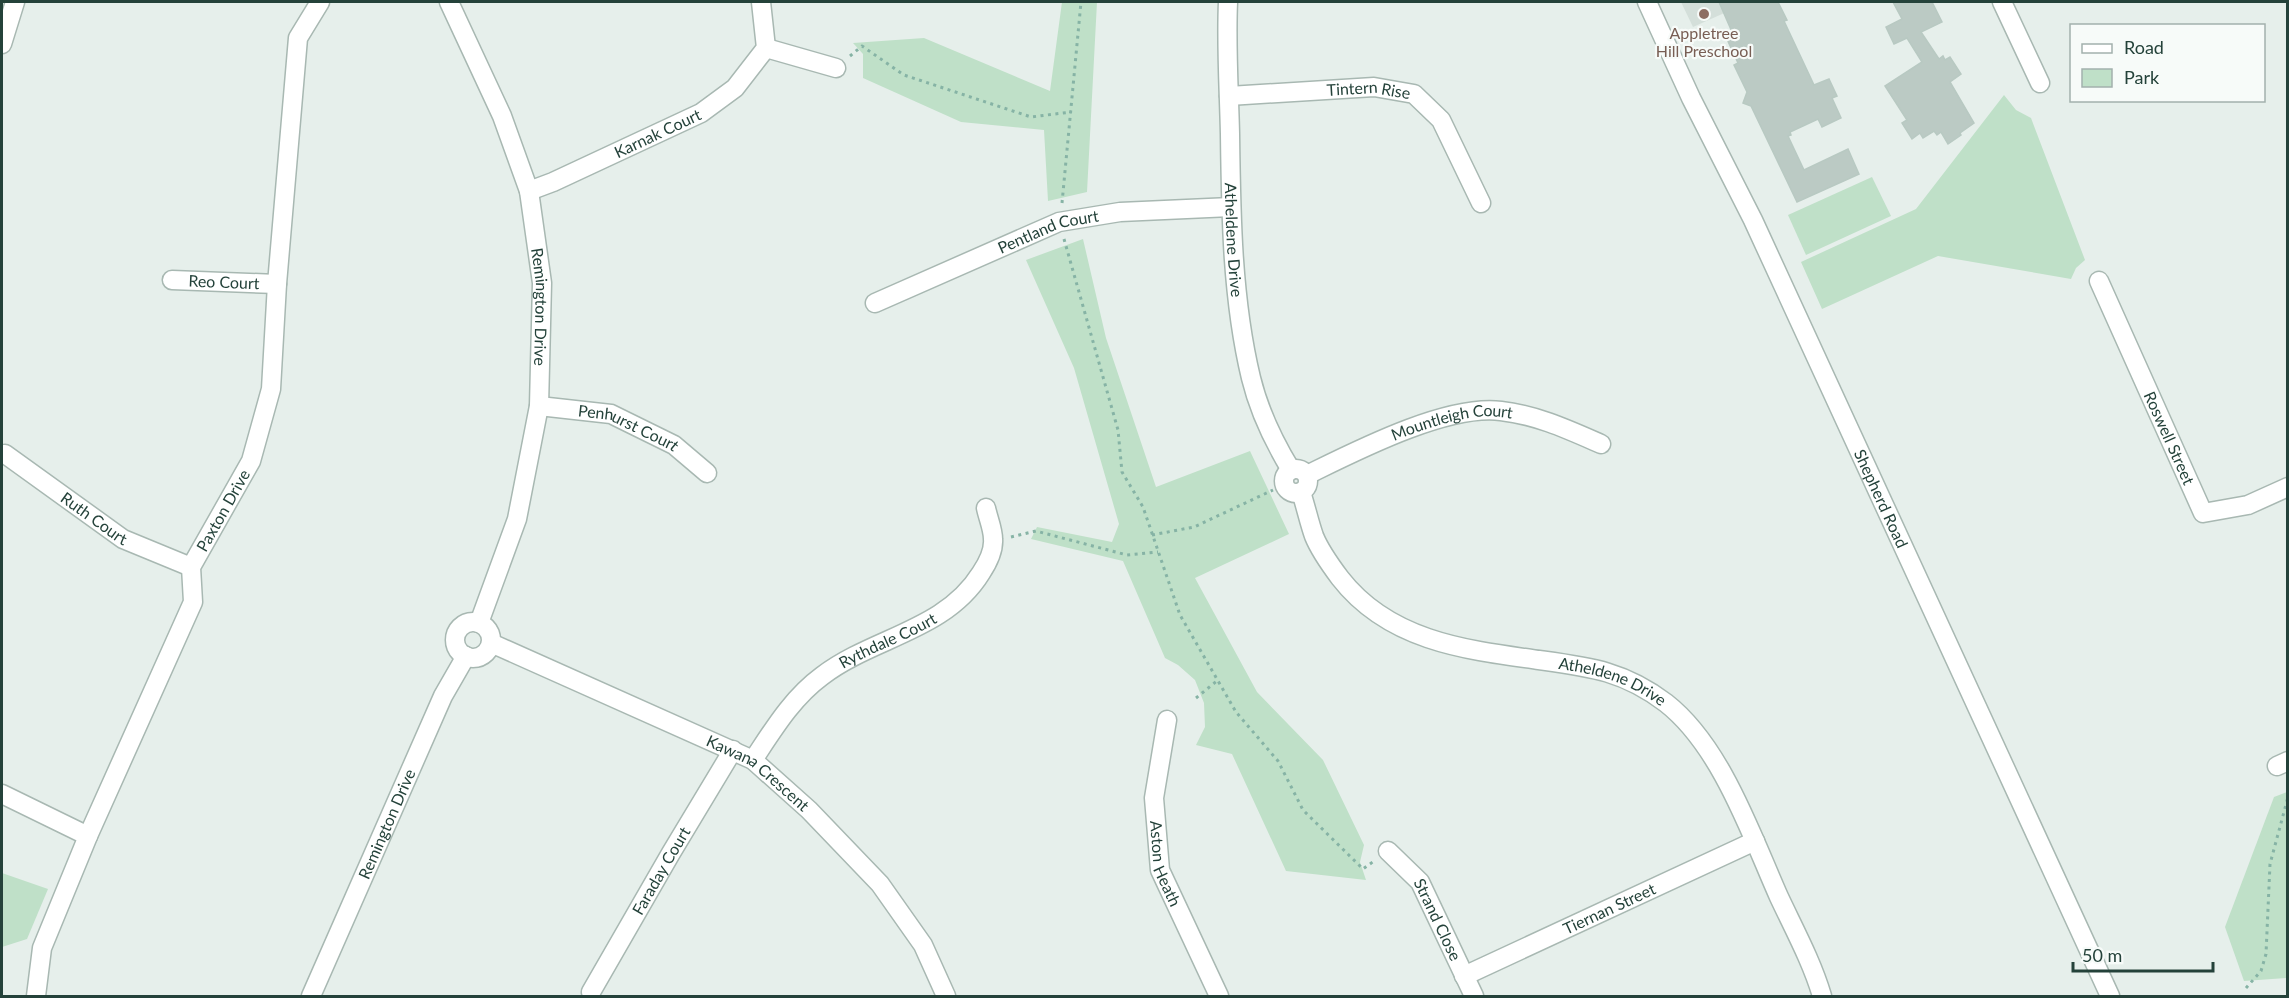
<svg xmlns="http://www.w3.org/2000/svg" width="2289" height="998" font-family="Lato,sans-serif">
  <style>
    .built { fill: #d4dfda }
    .green { fill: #bfe0c8 }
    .building { fill: #bbcac4; stroke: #b8c9c2; stroke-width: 1.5 }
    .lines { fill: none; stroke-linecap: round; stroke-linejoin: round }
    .minor-casing { stroke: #a8b8b2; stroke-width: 21 }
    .path { stroke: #86b3a5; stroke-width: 3; stroke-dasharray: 3 4.5; stroke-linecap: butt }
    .minor { stroke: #fff; stroke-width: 18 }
    .education-dot { fill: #8d6e63; stroke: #f7fbf9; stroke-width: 2 }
    .labels { text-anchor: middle; stroke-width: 4.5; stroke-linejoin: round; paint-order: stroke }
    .education-label { font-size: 16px; fill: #785e54; stroke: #f7fbf9 }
    .street-label { font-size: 16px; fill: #24423a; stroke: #f7fbf9 }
  </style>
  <rect width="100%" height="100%" fill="#e6efeb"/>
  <polygon class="built" points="1681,2 1749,2 1693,27"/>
  <g class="green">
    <polygon points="1062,2 1097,2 1087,192 1048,201 1044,130 961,122 863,78 863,54 853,43 924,38 1050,91"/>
    <polygon points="2004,95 2016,110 2031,118 2085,260 2076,268 2071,279 1938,256 1822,309 1801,262 1916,209"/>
    <polygon points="1872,177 1891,216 1806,255 1788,215"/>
    <polygon points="1083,239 1106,338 1156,487 1250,451 1289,534 1195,578 1257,692 1323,760 1364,845 1360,862 1366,880 1286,871 1232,754 1196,745 1205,727 1204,703 1195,680 1178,665 1165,658 1123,561 1031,539 1037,527 1112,542 1119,524 1074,368 1026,260"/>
    <polygon points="2287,792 2286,978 2244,981 2225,927 2274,797"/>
    <polygon points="2,873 48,889 27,939 2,947"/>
  </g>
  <g class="building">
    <polygon points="1719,2 1778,2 1787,20 1784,21 1814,85 1829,79 1837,96 1832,98 1841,118 1822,127 1818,119 1790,132 1791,135 1788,136 1804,170 1848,149 1859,174 1797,202 1751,106 1743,103 1747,92 1734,65 1738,63 1725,35 1732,32"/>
    <polygon points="1893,2 1932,2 1942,22 1921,32 1939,59 1943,56 1945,60 1950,57 1961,74 1950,82 1974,123 1960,133 1961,135 1948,144 1941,132 1937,135 1934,131 1923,138 1920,133 1912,139 1902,123 1907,120 1885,86 1922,62 1907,38 1894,44 1886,27 1902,19"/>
  </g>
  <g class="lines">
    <g class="minor-casing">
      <g id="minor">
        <path id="s1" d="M449,2L502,116L529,191L542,283L539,406L517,519L479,623"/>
        <path id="s2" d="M1228,2C1226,46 1229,89 1230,134C1231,215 1232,299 1251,378C1259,411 1274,442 1291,470"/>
        <path id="s3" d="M1647,2L1691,98L1753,220L2110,996"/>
        <polyline points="2002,2 2040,83"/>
        <polyline points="2,44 15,2"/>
        <polyline points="766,48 836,68"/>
        <path id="s4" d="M1229,96L1374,87L1414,94L1441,120L1481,203"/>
        <path id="s5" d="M529,191L553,182L701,113L735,88L766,48L761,2"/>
        <path id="s6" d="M172,280L277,284"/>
        <path id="s7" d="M2099,281L2203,513L2248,505L2288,487"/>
        <path id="s8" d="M875,303L1059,222L1120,212L1231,207"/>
        <path id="s9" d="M539,406L611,414L674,445L707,473"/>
        <path id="s10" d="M5,454L123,539L191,567"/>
        <circle cx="1296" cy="481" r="12"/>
        <path id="s11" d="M1307,475C1356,451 1447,404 1501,411C1537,415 1569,430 1601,444"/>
        <path id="s12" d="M1301,492C1306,507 1309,522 1314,536C1320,551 1331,566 1340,578C1389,641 1465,650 1539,660C1590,667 1624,671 1666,703C1721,746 1751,834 1779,897C1794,929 1812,962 1822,996"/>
        <circle cx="473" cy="640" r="18"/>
        <path id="s13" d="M491,643L753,760L809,810L880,884L923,945L946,996"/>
        <path id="s14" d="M1167,720L1154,798L1160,870L1219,996"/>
        <path id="s15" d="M753,760C773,730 792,698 822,676C873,637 945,631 981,573C987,564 994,551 993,539C993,529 988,518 986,508"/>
        <polyline points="2277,766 2288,761"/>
        <polyline points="2,794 88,836"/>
        <path id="s16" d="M1388,851L1420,882L1474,996"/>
        <path id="s17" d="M1464,976L1755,841"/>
        <path id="s18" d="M591,992L671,853L733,750"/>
        <path id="s19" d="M36,996L42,948L88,836L193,602L191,567L251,461L271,389L277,284L298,38L320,2"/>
        <path id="s20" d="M311,996L443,696L466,656"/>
      </g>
    </g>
    <g class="path">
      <polyline points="850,56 862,46 904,75 1031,117 1071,112"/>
      <polyline points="1062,203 1081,2"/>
      <polyline points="1064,239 1118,430 1122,472 1143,507 1180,615 1236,712 1278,761 1303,810 1363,869 1374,861"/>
      <polyline points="1152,535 1194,527 1273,490"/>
      <polyline points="1011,537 1036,531 1127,555 1158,552"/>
      <polyline points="1196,698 1218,680"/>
      <polyline points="2246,988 2261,971 2266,954 2270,864 2288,797"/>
    </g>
    <use href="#minor" class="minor"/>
  </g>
  <circle class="education-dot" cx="1704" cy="14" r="6"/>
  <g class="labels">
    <g class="education-label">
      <text x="1704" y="39">Appletree<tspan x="1704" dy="18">Hill Preschool</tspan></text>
    </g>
    <g class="street-label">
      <text dy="6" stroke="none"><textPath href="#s4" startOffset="140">Tintern Rise</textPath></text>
      <text dy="6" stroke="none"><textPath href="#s5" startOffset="141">Karnak Court</textPath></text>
      <text dy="6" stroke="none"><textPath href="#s8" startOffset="188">Pentland Court</textPath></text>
      <text dy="6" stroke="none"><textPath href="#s2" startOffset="238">Atheldene Drive</textPath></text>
      <text dy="6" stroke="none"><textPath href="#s6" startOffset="52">Reo Court</textPath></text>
      <text dy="6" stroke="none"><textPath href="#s1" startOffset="322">Remington Drive</textPath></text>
      <text dy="6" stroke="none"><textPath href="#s11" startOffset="156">Mountleigh Court</textPath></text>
      <text dy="6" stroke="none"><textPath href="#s9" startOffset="93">Penhurst Court</textPath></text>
      <text dy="6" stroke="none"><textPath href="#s7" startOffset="172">Roswell Street</textPath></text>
      <text dy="6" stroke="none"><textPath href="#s3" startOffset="549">Shepherd Road</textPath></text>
      <text dy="6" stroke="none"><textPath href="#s19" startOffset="526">Paxton Drive</textPath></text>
      <text dy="6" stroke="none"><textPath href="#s10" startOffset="110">Ruth Court</textPath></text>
      <text dy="6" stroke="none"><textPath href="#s15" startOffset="184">Rythdale Court</textPath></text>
      <text dy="6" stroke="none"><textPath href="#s12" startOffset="394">Atheldene Drive</textPath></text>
      <text dy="6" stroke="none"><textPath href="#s13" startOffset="298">Kawana Crescent</textPath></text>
      <text dy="6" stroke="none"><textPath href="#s20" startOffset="188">Remington Drive</textPath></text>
      <text dy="6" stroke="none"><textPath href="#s14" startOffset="146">Aston Heath</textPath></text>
      <text dy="6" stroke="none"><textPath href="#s18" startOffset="140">Faraday Court</textPath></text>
      <text dy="6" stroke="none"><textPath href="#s17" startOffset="160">Tiernan Street</textPath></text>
      <text dy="6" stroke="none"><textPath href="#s16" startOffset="86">Strand Close</textPath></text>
    </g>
  </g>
  <rect width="2289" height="998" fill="none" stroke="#24423a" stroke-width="6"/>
  <rect x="2070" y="24" width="195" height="78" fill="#f7fbf9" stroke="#a3b1ad" stroke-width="1.5"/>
  <rect x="2082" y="44" width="30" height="9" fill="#ffffff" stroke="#a3b1ad" stroke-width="1.5"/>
  <text x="2124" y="54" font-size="18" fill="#24423a">Road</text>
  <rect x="2082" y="69" width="30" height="18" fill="#bfe0c8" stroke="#a3b1ad" stroke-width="1.5"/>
  <text x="2124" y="84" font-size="18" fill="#24423a">Park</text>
  <path d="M2073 962v9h140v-9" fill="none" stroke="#24423a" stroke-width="3"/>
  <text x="2082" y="962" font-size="18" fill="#24423a" stroke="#f7fbf9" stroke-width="4.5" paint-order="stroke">50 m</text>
</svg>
